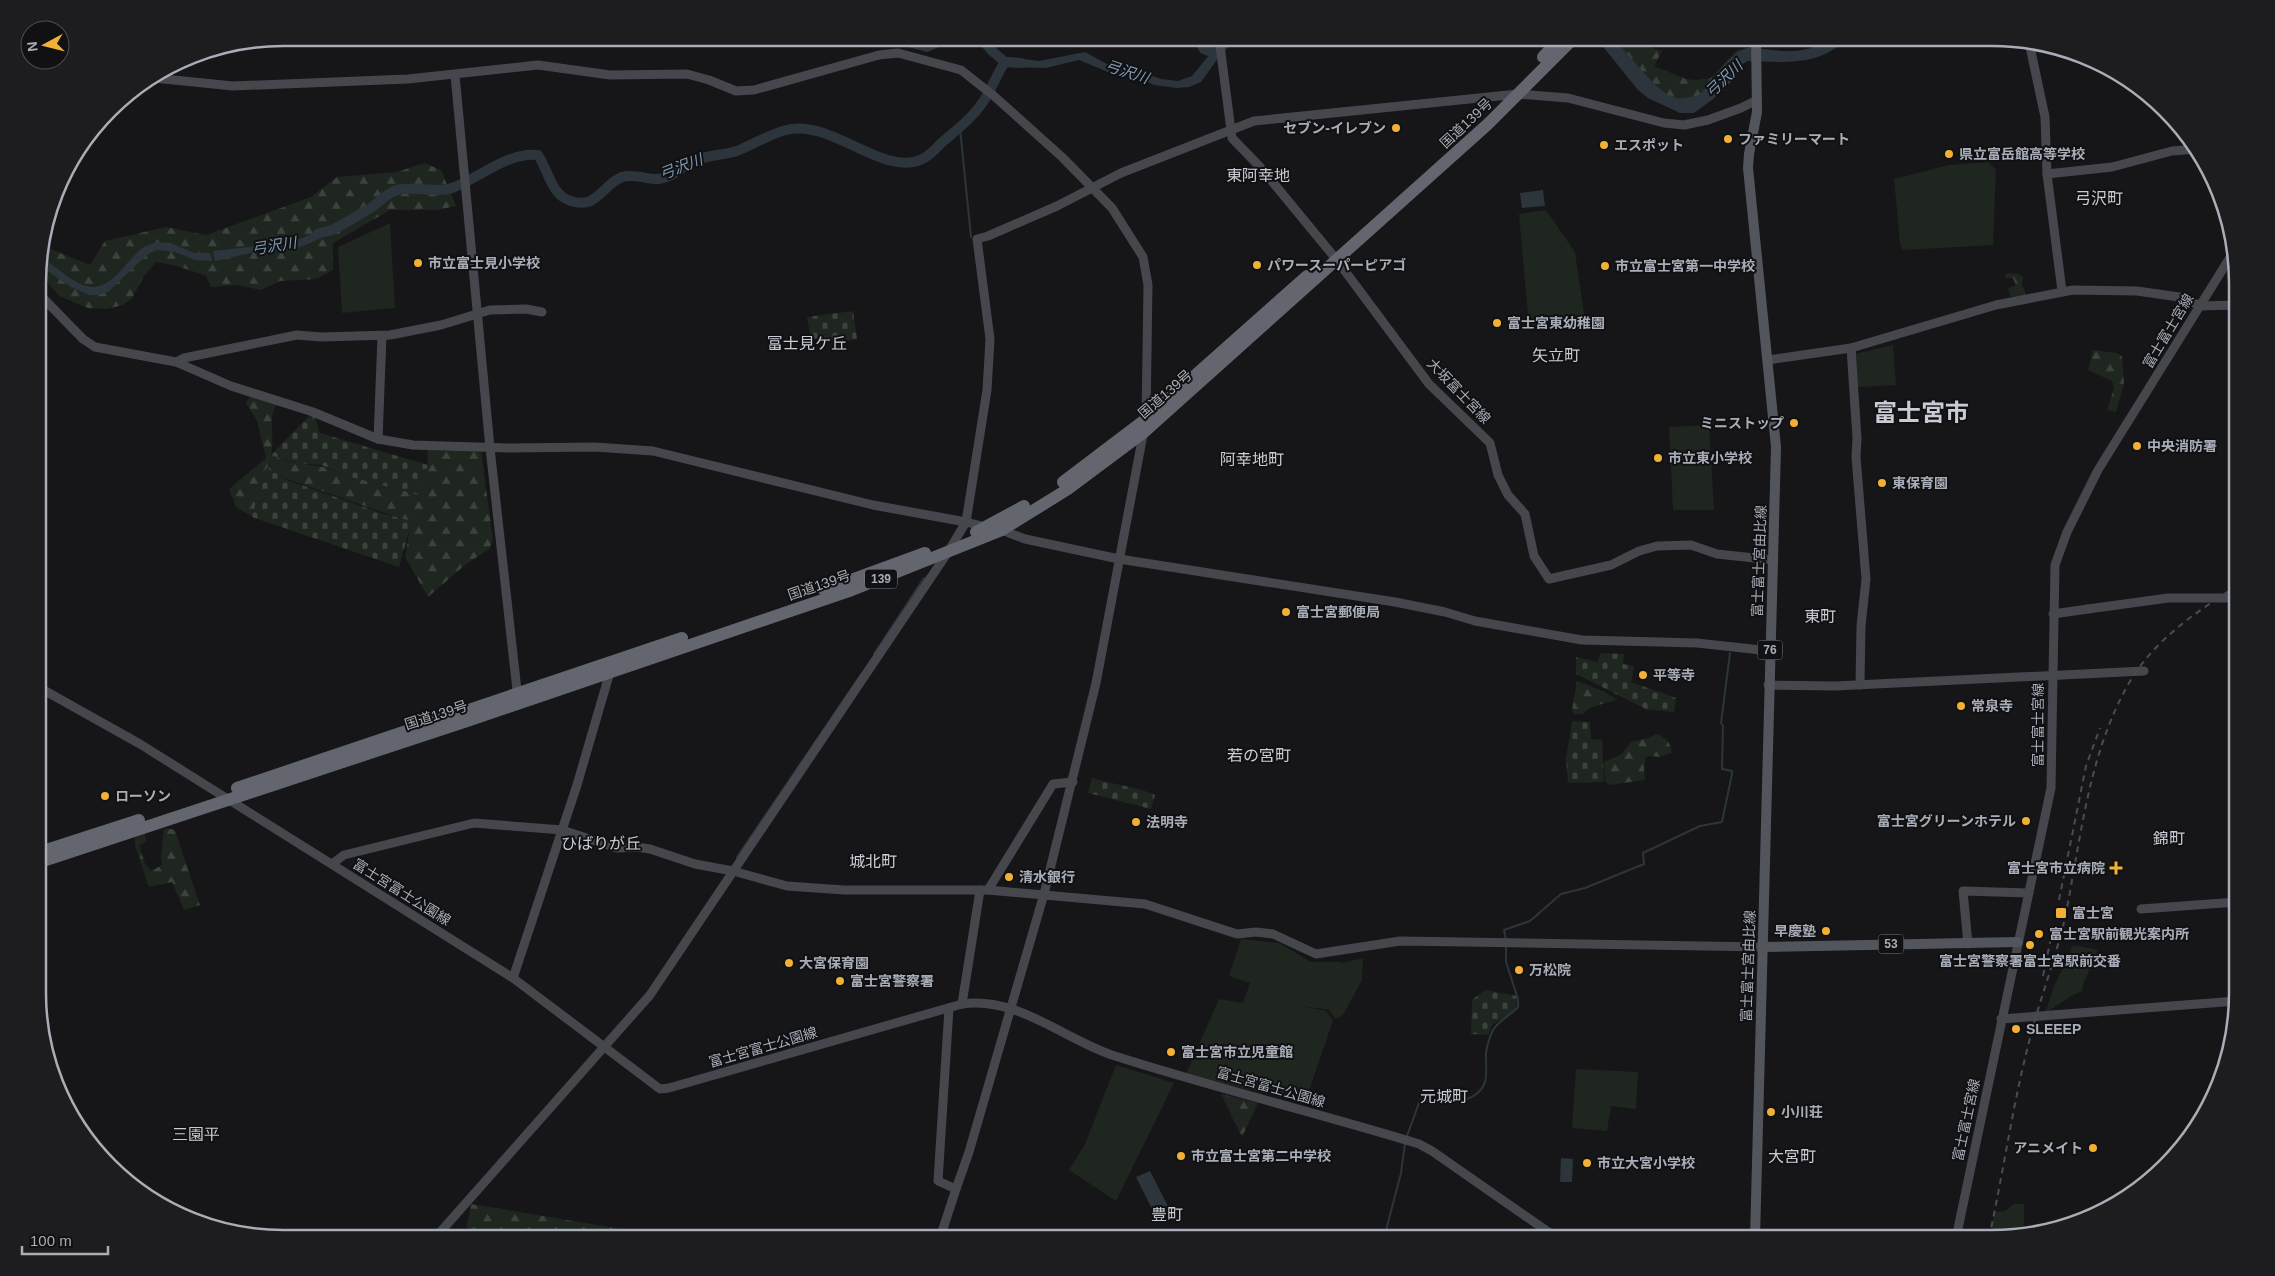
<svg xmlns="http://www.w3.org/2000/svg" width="2275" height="1276" font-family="Arial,'Noto Sans JP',sans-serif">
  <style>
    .forest { fill: url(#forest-firs) }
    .cemetery { fill: url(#cemetery-stones) }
    .park { fill: #1e261f }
    .water { fill: #2c353c }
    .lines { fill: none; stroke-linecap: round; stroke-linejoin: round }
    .stream { stroke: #2c353c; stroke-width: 2 }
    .river { stroke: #2c353c; stroke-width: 10 }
    .secondary { stroke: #45474d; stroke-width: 9 }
    .primary { stroke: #53555c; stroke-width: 10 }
    .highway { stroke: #63666e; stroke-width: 12 }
    .rail { stroke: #4a4c52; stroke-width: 2; stroke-dasharray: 6 5; stroke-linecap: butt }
    .secondary-bridge { stroke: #45474d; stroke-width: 9 }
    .poi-dot { fill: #f2b134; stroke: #111113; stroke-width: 2 }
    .labels { text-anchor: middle; stroke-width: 4; stroke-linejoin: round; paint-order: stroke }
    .shield { fill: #111113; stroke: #7b7e86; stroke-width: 1 }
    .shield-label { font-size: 12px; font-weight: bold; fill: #a8adb8 }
    .street-label { font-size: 14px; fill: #a8adb8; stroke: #111113 }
    .poi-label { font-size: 14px; font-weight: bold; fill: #a8adb8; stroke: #111113; text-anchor: start }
    .water-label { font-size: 15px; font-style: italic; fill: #7f9bb3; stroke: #111113 }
    .quarter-label { font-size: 16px; fill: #c9ccd4; stroke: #111113 }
    .town-label { font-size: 24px; font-weight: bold; fill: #c9ccd4; stroke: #111113 }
    .rim { fill: none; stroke: #a8adb8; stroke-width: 2.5 }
  </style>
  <defs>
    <pattern id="forest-firs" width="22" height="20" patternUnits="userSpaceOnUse" patternTransform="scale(1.25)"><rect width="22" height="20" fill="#1e261f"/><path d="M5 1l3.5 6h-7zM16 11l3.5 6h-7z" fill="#3c433d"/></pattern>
    <pattern id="cemetery-stones" width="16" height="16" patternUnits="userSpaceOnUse" patternTransform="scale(1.25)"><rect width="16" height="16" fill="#1e261f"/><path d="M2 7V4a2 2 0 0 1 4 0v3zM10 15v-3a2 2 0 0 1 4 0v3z" fill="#3c433d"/></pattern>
  </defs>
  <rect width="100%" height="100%" fill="#161618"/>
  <g class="forest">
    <polygon points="1611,38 1638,38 1652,48 1662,51 1654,66 1686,79 1696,80 1711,78 1737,50 1746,49 1707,90 1694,99 1673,99 1655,86"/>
    <path d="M424,163L441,170L456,206L436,210H390L333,243V270L316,279L280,281L261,290L237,285L211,287L206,276C189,270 174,264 156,262L144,276L132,298L123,305L107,309L88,308L59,296L40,274V268L48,248L90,265L105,241L166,227L206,235L311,197L337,177L397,172Z"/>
    <polygon points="2006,273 2019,274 2023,277 2022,286 2025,291 2025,296 2011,297 2008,289 2016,285 2013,278 2005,278"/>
    <polygon points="2093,350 2117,353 2122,356 2124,384 2116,412 2107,410 2114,388 2112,381 2088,370"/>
    <path d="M251,395L277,404C268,416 274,435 272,449C269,472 259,495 253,517L236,507L229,489L266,458L257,421L246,403Z"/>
    <polygon points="427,449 481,451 493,540 489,549 465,565 428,597 405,557 411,522 290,480 268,470 273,456 292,462 323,467 377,484 428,465"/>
    <polygon points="1577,681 1605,692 1617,700 1591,707 1583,714 1574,714 1572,710"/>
    <path d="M1656,734C1664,735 1673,745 1671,753L1659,757L1651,756L1646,757L1644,768L1645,780L1609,785L1605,781L1604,762L1622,754L1631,742L1649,738Z"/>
    <polygon points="166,828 175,830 200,905 184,910 172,882 149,887 135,845 135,837 145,833 146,842 139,845 145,864 151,871 162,865 161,857 164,830"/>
    <polygon points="1221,1094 1258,1103 1242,1137"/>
    <polygon points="471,1204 627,1230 620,1236 465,1238"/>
  </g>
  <g class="cemetery">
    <polygon points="853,311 857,339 834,345 829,338 811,339 807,317"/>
    <polygon points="313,412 320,433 428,465 419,495 351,477 321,465 298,463 273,456 268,469 290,481 384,514 412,521 399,567 252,517 268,458"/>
    <polygon points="1600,653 1624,654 1623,664 1634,666 1631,682 1676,698 1674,712 1648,710 1576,674 1576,657 1598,662"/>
    <polygon points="1572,721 1590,722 1591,739 1602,740 1604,782 1568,783 1566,759"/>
    <path d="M1092,778C1113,785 1135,786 1155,795L1151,809L1088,793Z"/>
    <polygon points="1485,990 1517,996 1515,1011 1492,1025 1488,1035 1471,1034 1472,1000"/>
  </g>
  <g class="park">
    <polygon points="1988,162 1996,170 1993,245 1903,250 1900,244 1894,179 1949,165"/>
    <polygon points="1546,210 1575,252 1585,321 1529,326 1519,214"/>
    <polygon points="390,223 395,308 342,313 338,247"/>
    <polygon points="1893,345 1896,385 1858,387 1855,354"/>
    <polygon points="1709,425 1714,510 1673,510 1669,427"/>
    <polygon points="1241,939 1279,943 1311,962 1341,962 1342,963 1363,958 1362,980 1343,1015 1335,1019 1329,1010 1297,1005 1326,1011 1333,1020 1306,1100 1279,1097 1186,1074 1219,999 1243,1003 1250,983 1229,976"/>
    <polygon points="2073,945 2098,950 2083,984 2082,991 2073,995 2045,1013 2054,987"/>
    <polygon points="1116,1065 1174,1083 1116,1201 1069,1170 1085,1144"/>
    <polygon points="1576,1069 1638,1072 1636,1109 1611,1106 1607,1131 1572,1128"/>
    <polygon points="2014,1204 2024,1204 2024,1235 1989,1238 1995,1212 2005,1211"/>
  </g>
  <g class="water">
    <polygon points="1223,38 1236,38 1216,61 1201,82 1189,87 1177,88 1154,85 1140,78 1108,72 1079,60 1046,68 1008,67 1009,57 1039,61 1085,52 1107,64 1136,70 1161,79 1178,81 1192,76"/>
    <path d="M1596,38H1613C1628,52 1657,94 1676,98C1682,100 1693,96 1699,95C1714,81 1725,57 1744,49C1751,46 1756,48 1763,49C1785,52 1812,54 1828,38H1846C1822,67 1782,62 1748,61L1739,66L1733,80L1712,100L1694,113H1680L1648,98L1638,90Z"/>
    <polygon points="1543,190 1545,206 1522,208 1520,193"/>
    <polygon points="328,226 330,234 303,246 287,250 255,252 215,261 213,251 284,243 303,238"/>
    <path d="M157,242L171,243L194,253H210L212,261L195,260L175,252L157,250L148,254L108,292L99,295H89L71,287L40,266V258C55,264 67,279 83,285C108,295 124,264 140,250C144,246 151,244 157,242Z"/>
    <polygon points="1561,1158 1573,1159 1572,1182 1560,1182"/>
    <polygon points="1150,1171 1170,1210 1156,1217 1136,1177"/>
  </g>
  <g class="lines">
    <g class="stream">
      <polyline points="960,128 971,237"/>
      <polyline points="874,654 924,578"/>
      <polyline points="737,857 862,673"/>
      <polyline points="1506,941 1504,930 1530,921 1561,894 1585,888 1644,864 1643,853 1700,826 1722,822 1732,774 1732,771 1722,769 1723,726 1721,723 1730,653"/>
      <path d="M1407,1136L1419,1103C1433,1096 1458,1107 1475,1095C1491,1084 1485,1068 1486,1053C1487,1046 1490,1036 1493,1030C1499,1020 1510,1016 1518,1007V999L1506,962V946"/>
      <polyline points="1384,1238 1401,1173 1405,1143"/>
    </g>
    <g class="river">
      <polyline points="907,38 909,42 927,47 946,38"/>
      <polyline points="981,38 992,51 1005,62"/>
      <polyline points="1197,38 1204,49 1217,54"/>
      <path d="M318,234C322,232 327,232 332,230C344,224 357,216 369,209C379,203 385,194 397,190C416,185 439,195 457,186C483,175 509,152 538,155C547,168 551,192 566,199C597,213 601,185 622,177C635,173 646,180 659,179C674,177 684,165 696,160C709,155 724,155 737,151C754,144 768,135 786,130C829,118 883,176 920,160C931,156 937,146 946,139C960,127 973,117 983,102C992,89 996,75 1005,62L1021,63"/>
    </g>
    <g class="secondary">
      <polyline points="1219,38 1232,138 1261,168 1336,259 1429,384 1490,443 1498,475 1508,495 1525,514 1534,556 1549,579 1611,565 1639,551 1657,546 1691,545 1717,554 1773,560"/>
      <polyline points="2029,42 2045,117 2047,174 2062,291"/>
      <polyline points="455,75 490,448 518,699"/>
      <polyline points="154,78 233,86 408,79 538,65 610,75 687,74 709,80 736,91 754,90 879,55 898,53 961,70 994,96 1062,157 1112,208 1143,257 1148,285 1146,419 1096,683 1044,894 969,1152 956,1189"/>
      <polyline points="2047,174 2112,167 2172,151 2197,149"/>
      <polyline points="40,295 83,339 95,347 176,362 231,386 313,412 378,439 413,445 511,448 595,447 653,451 873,505 966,522 986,527"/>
      <polyline points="1851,348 1857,438 1856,457 1866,579 1861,626 1860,685"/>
      <polyline points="1768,360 1851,348 1996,305 2073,290 2137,291 2186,298 2199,306 2237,305"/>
      <polyline points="176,362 184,358 297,335 321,337 390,335 441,325 490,310 526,309 542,312"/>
      <polyline points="378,439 382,336"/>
      <polyline points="999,529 1025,539 1119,559 1395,602 1445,612 1475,621 1582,640 1697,643 1770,651"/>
      <polyline points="2053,614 2088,609"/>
      <polyline points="1768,685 1835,686 2144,671"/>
      <path d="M40,688L140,744L513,978L660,1089L669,1088L962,1004C1018,996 1065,1040 1115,1056C1215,1088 1318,1113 1419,1144L1432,1151L1557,1238"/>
      <polyline points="332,864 344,855 474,823 562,830 617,848 637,847 650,849 695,864 733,871 787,886 844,890 988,890 1145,904 1237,934 1256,932 1273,934 1316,954 1400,941 1763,947"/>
      <polyline points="988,890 1053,784 1073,782"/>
      <polyline points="2141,909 2237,902"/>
      <polyline points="1968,944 1963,891 2029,893"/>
      <polyline points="513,978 577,785 610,672"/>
      <polyline points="962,1004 980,890"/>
      <polyline points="2001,1019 2237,1001"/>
      <polyline points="435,1238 650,995 948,552 966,522 987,390 990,339 977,239 988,236 1057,206 1121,173 1254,121 1518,94 1568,98 1664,123 1684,125 1708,120 1741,108 1757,100"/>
      <polyline points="940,1238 956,1189 938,1181 949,1008"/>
      <polyline points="1956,1238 2051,788 2055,565 2067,532 2098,470 2234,251"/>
    </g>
    <g class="primary">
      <polyline points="1763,947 2018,942"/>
      <polyline points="1755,1238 1776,447 1748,168 1749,154 1757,112 1756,38"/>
    </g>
    <g class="highway">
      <polyline points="1543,57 1561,38"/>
      <polyline points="1063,482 1146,419 1307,276"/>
      <polyline points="976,532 1024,506"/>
      <polyline points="824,590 925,553"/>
      <polyline points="237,788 682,638"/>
      <polyline points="40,852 139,820"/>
      <polyline points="40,862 467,721 852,590 1002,530 1068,489 1143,433 1488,124 1574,38"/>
    </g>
    <g class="rail">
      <polyline points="2059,900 2086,766 2100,728"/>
      <polyline points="2043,976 2054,923"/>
      <path d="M1989,1238C2003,1174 2012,1109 2028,1046C2038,1004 2054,964 2064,922C2081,842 2087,756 2129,683C2154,640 2196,612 2237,586"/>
    </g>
    <polyline class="secondary-bridge" points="2088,609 2168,598 2237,598"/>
  </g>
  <g class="poi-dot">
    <circle cx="1396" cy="128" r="5"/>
    <circle cx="1728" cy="139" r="5"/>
    <circle cx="1604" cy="145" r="5"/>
    <circle cx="1949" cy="154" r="5"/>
    <circle cx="418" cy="263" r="5"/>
    <circle cx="1257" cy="265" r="5"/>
    <circle cx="1605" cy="266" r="5"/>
    <circle cx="1497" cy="323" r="5"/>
    <circle cx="1794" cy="423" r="5"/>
    <circle cx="2137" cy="446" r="5"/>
    <circle cx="1658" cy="458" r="5"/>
    <circle cx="1882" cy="483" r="5"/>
    <circle cx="1286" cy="612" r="5"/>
    <circle cx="1643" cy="675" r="5"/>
    <circle cx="1961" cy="706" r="5"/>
    <circle cx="105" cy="796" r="5"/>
    <circle cx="2026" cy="821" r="5"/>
    <circle cx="1136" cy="822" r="5"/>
    <path d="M2113.5 860.5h5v5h5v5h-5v5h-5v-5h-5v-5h5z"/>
    <circle cx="1009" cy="877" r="5"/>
    <rect x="2055" y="907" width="12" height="12" rx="2.5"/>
    <circle cx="1826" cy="931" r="5"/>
    <circle cx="2039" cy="934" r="5"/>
    <circle cx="2030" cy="945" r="5"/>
    <circle cx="789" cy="963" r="5"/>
    <circle cx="1519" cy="970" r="5"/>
    <circle cx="840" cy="981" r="5"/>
    <circle cx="2016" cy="1029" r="5"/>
    <circle cx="1171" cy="1052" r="5"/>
    <circle cx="1771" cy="1112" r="5"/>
    <circle cx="2093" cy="1148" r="5"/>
    <circle cx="1181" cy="1156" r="5"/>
    <circle cx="1587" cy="1163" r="5"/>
  </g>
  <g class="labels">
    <g class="shield">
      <rect x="865" y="569.5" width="32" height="19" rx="4"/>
      <rect x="1757.5" y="640.5" width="25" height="19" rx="4"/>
      <rect x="1878.5" y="934.5" width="25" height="19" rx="4"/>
    </g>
    <g class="shield-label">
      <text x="881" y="583">139</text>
      <text x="1770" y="654">76</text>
      <text x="1891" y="948">53</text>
    </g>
    <g class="street-label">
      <text transform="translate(1466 123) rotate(-43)" y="5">国道139号</text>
      <text transform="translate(2168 331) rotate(-59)" y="5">富士富士宮線</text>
      <text transform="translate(1459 391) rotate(46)" y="5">大坂富士宮線</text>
      <text transform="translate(1165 394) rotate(-41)" y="5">国道139号</text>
      <text transform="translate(1759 561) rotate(-88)" y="5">富士富士宮由比線</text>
      <text transform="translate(819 585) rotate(-19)" y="5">国道139号</text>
      <text transform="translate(436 715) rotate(-18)" y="5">国道139号</text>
      <text transform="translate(2038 725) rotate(-90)" y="5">富士富士宮線</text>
      <text transform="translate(402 892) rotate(32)" y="5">富士宮富士公園線</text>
      <text transform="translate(1748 966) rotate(-88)" y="5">富士富士宮由比線</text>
      <text transform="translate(763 1047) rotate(-16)" y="5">富士宮富士公園線</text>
      <text transform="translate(1271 1087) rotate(16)" y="5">富士宮富士公園線</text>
      <text transform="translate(1966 1120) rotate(-78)" y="5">富士富士宮線</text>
    </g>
    <g class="poi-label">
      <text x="1386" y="133" text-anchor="end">セブン-イレブン</text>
      <text x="1738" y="144">ファミリーマート</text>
      <text x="1614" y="150">エスポット</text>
      <text x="1959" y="159">県立富岳館高等学校</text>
      <text x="428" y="268">市立富士見小学校</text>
      <text x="1267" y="270">パワースーパーピアゴ</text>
      <text x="1615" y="271">市立富士宮第一中学校</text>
      <text x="1507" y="328">富士宮東幼稚園</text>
      <text x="1784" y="428" text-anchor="end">ミニストップ</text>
      <text x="2147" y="451">中央消防署</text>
      <text x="1668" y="463">市立東小学校</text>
      <text x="1892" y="488">東保育園</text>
      <text x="1296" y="617">富士宮郵便局</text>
      <text x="1653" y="680">平等寺</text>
      <text x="1971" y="711">常泉寺</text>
      <text x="115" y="801">ローソン</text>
      <text x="2016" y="826" text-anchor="end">富士宮グリーンホテル</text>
      <text x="1146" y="827">法明寺</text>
      <text x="2105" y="873" text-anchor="end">富士宮市立病院</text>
      <text x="1019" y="882">清水銀行</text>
      <text x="2072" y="918">富士宮</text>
      <text x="1816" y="936" text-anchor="end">早慶塾</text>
      <text x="2049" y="939">富士宮駅前観光案内所</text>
      <text x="2030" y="966" text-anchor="middle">富士宮警察署富士宮駅前交番</text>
      <text x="799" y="968">大宮保育園</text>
      <text x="1529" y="975">万松院</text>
      <text x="850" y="986">富士宮警察署</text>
      <text x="2026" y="1034">SLEEEP</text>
      <text x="1181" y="1057">富士宮市立児童館</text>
      <text x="1781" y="1117">小川荘</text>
      <text x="2083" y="1153" text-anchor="end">アニメイト</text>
      <text x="1191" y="1161">市立富士宮第二中学校</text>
      <text x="1597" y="1168">市立大宮小学校</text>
    </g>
    <g class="water-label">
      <text transform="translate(1127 72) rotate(18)" y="5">弓沢川</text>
      <text transform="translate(1724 79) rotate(-44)" y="5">弓沢川</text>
      <text transform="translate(681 167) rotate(-21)" y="5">弓沢川</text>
      <text transform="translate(274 246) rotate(-9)" y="5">弓沢川</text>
    </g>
    <g class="quarter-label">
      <text x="1258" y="181">東阿幸地</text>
      <text x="2099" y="204">弓沢町</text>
      <text x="807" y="349">富士見ケ丘</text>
      <text x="1556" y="361">矢立町</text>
      <text x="1252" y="465">阿幸地町</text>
      <text x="1820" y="622">東町</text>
      <text x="1259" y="761">若の宮町</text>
      <text x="2169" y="844">錦町</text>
      <text x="601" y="849">ひばりが丘</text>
      <text x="873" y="867">城北町</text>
      <text x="1444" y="1102">元城町</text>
      <text x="196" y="1140">三園平</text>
      <text x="1792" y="1162">大宮町</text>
      <text x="1167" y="1220">豊町</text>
    </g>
    <g class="town-label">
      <text x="1921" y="421">富士宮市</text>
    </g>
  </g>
  <path d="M0 0H2275V1276H0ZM283 46H1992A237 237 0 0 1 2229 283V993A237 237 0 0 1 1992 1230H283A237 237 0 0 1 46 993V283A237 237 0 0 1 283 46Z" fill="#1d1d20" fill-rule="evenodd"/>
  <path class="rim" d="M283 46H1992A237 237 0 0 1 2229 283V993A237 237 0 0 1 1992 1230H283A237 237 0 0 1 46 993V283A237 237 0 0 1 283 46Z"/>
  <g transform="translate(45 45) rotate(263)"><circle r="24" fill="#111113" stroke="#4d4f55"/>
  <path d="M0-4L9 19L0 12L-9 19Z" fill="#f2b134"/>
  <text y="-8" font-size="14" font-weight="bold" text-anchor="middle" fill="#a8adb8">N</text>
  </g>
  <path d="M22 1246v8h86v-8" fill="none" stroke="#a8adb8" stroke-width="2.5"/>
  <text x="30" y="1246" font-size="15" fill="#a8adb8" stroke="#111113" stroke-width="4" paint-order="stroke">100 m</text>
</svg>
